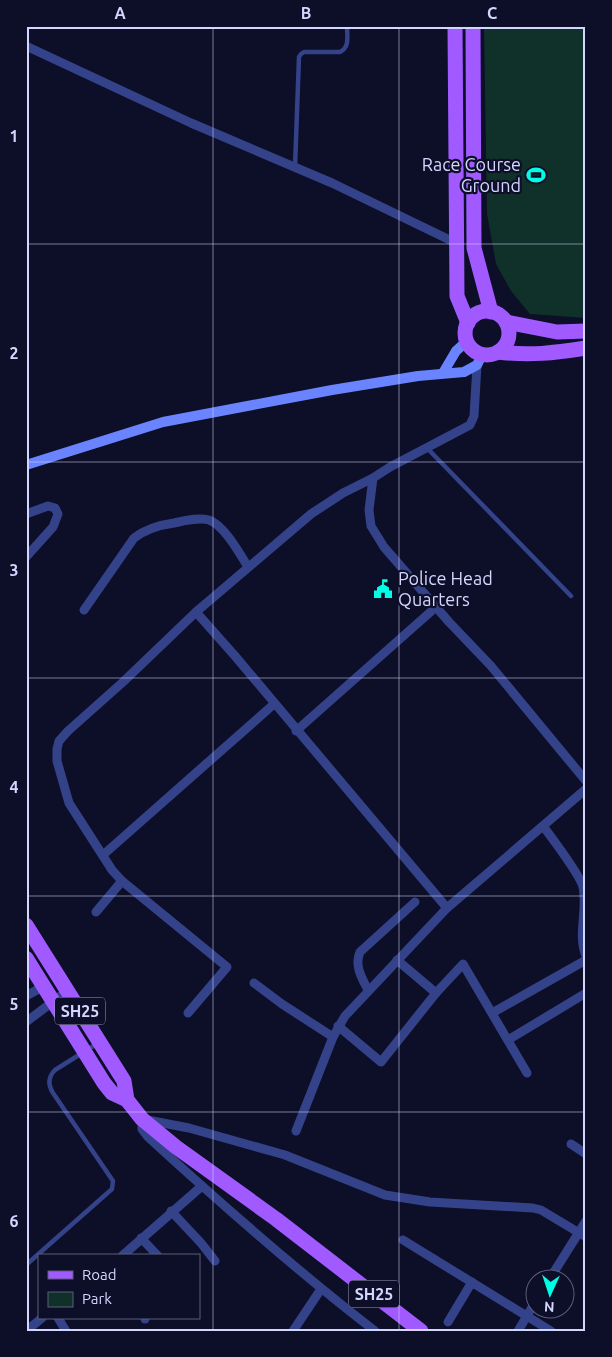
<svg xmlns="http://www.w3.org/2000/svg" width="612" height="1357" font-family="Ubuntu,sans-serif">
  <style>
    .green { fill: #0f3129 }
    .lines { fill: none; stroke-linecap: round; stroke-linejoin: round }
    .lane { stroke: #34428a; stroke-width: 4.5 }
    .street { stroke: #34428a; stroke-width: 9 }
    .secondary { stroke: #6a84ff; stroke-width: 10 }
    .primary { stroke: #a05aff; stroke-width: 15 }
    .grid { fill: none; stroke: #d3d6ff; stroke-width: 1; stroke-opacity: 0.55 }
    .labels { text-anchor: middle; stroke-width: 4.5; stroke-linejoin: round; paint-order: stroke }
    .shield { fill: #0d0e27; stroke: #989abe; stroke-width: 1 }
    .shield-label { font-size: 16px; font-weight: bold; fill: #d3d6ff }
    .poi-label { font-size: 18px; fill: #d3d6ff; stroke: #0d0e27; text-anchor: end }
    .neatline { fill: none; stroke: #d3d6ff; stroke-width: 2 }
    .grid-label { font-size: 16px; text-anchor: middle; font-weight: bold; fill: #d3d6ff }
  </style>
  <rect width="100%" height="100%" fill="#0d0e27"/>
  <polygon class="green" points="484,26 586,26 586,318 530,314 511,291 496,264 487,214"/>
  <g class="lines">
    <g class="lane">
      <path d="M295,167L299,57L301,54L304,52H340C350,47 347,36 347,26"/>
      <polyline points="427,448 571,596"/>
      <path d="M26,1265L112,1189L113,1181L53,1093C48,1085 48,1077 55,1070L98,1043"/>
    </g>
    <g class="street">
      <polyline points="26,46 191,123 332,183 456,243"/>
      <polyline points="477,365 474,416 470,425 390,467 373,478 369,510 371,526 384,547 449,622 491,666 586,781"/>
      <polyline points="26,514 48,506 55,508 58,514 53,527 26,557"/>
      <path d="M84,610L134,538C146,529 159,525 174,523C184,521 198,517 209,520C224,525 240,554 248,567"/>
      <polyline points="296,731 436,607"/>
      <path d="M543,826C552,838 580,875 583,887C588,910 577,934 586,956"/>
      <polyline points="103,855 274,704"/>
      <polyline points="447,908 586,789"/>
      <polyline points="96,912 122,881"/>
      <polyline points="397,960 436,993 463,964 527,1073"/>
      <polyline points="254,983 282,1004 333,1037"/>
      <path d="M368,990C362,978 354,966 360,952L415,902"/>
      <polyline points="26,996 44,986"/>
      <polyline points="188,1013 227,967 122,881 112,870 69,803 57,761 57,749 59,741 68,731 123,682 196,612"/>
      <polyline points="492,1013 586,960"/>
      <polyline points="26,1022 67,991"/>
      <polyline points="338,1026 381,1062 436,993"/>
      <polyline points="508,1040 586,993"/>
      <polyline points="296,1131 333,1037 345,1016 447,908 235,656 196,612 311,514 343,493 373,478"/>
      <polyline points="571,1144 586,1154"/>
      <polyline points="171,1211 201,1243 215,1261"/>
      <polyline points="141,1238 158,1256"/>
      <polyline points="403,1240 551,1331"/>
      <polyline points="122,1256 202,1186"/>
      <polyline points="549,1280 586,1221"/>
      <polyline points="58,1318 66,1331"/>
      <polyline points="145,1318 145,1319"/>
      <polyline points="448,1322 472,1282"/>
      <polyline points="26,1331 42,1318"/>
      <polyline points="293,1331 321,1289"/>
      <path d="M375,1331C296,1270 221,1204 148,1137L142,1129V1119L189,1128L285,1155L385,1195L430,1202L533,1208L541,1210L586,1237"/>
      <polyline points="518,1331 534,1304"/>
    </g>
    <g class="secondary">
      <polyline points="443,373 456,351 467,341"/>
      <polyline points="26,465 163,422 332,390 418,376 464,372 477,365 482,355"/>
    </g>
    <g class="primary">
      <polyline points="455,26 457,296 468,323"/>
      <polyline points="473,26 474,248 491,312"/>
      <circle cx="487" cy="333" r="22"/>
      <polyline points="506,322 557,332 586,331"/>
      <path d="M498,352C530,356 554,353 586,348"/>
      <polyline points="26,925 124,1081 127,1100"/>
      <polyline points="26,958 104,1083 112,1093 127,1100 142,1119 176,1147 276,1219 421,1331"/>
    </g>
  </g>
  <path class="grid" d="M213,26V1331M399,26V1331M26,244H586M26,462H586M26,678H586M26,896H586M26,1112H586"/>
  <defs>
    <g id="stadium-bare" transform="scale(1.5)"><path d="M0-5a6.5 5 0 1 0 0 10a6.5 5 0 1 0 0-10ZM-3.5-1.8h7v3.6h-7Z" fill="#00fee5" stroke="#0d0e27" stroke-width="2.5" paint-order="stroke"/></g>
    <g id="civic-bare" transform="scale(1.5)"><path d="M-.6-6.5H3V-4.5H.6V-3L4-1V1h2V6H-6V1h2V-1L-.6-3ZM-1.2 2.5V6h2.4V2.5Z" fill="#00fee5" stroke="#0d0e27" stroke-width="2.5" paint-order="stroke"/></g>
  </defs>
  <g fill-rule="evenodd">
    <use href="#stadium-bare" x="536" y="175"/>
    <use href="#civic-bare" x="383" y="589"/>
  </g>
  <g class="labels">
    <g class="shield">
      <rect x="55" y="997.5" width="50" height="27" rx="4"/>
      <rect x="349" y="1280.5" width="50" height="27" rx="4"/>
    </g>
    <g class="shield-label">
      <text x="80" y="1017">SH25</text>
      <text x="374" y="1300">SH25</text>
    </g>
    <g class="poi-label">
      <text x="521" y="171">Race Course<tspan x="521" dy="21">Ground</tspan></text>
      <text x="398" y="585" text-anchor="start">Police Head<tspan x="398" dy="21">Quarters</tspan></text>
    </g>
  </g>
  <rect width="612" height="1357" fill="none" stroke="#0d0e27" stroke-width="55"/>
  <rect x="38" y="1254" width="162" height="65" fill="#0d0e27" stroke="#5c5e7d"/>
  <rect x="48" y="1271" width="25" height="8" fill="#a05aff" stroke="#5c5e7d"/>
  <text x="82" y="1280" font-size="15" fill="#d3d6ff">Road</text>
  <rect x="48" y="1292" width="25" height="15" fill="#0f3129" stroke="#5c5e7d"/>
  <text x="82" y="1304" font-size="15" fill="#d3d6ff">Park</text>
  <g transform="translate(550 1294) rotate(183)"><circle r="24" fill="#0d0e27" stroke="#5c5e7d"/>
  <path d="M0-4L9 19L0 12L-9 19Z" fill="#00fee5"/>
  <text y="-8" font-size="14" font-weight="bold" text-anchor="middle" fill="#d3d6ff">N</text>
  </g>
  <rect x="28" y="28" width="556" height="1302" class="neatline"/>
  <g class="grid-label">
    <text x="120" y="19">A</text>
    <text x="306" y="19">B</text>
    <text x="492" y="19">C</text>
    <text x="14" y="142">1</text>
    <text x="14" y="359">2</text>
    <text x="14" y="576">3</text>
    <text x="14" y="793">4</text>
    <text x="14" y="1010">5</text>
    <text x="14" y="1227">6</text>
  </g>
</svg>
